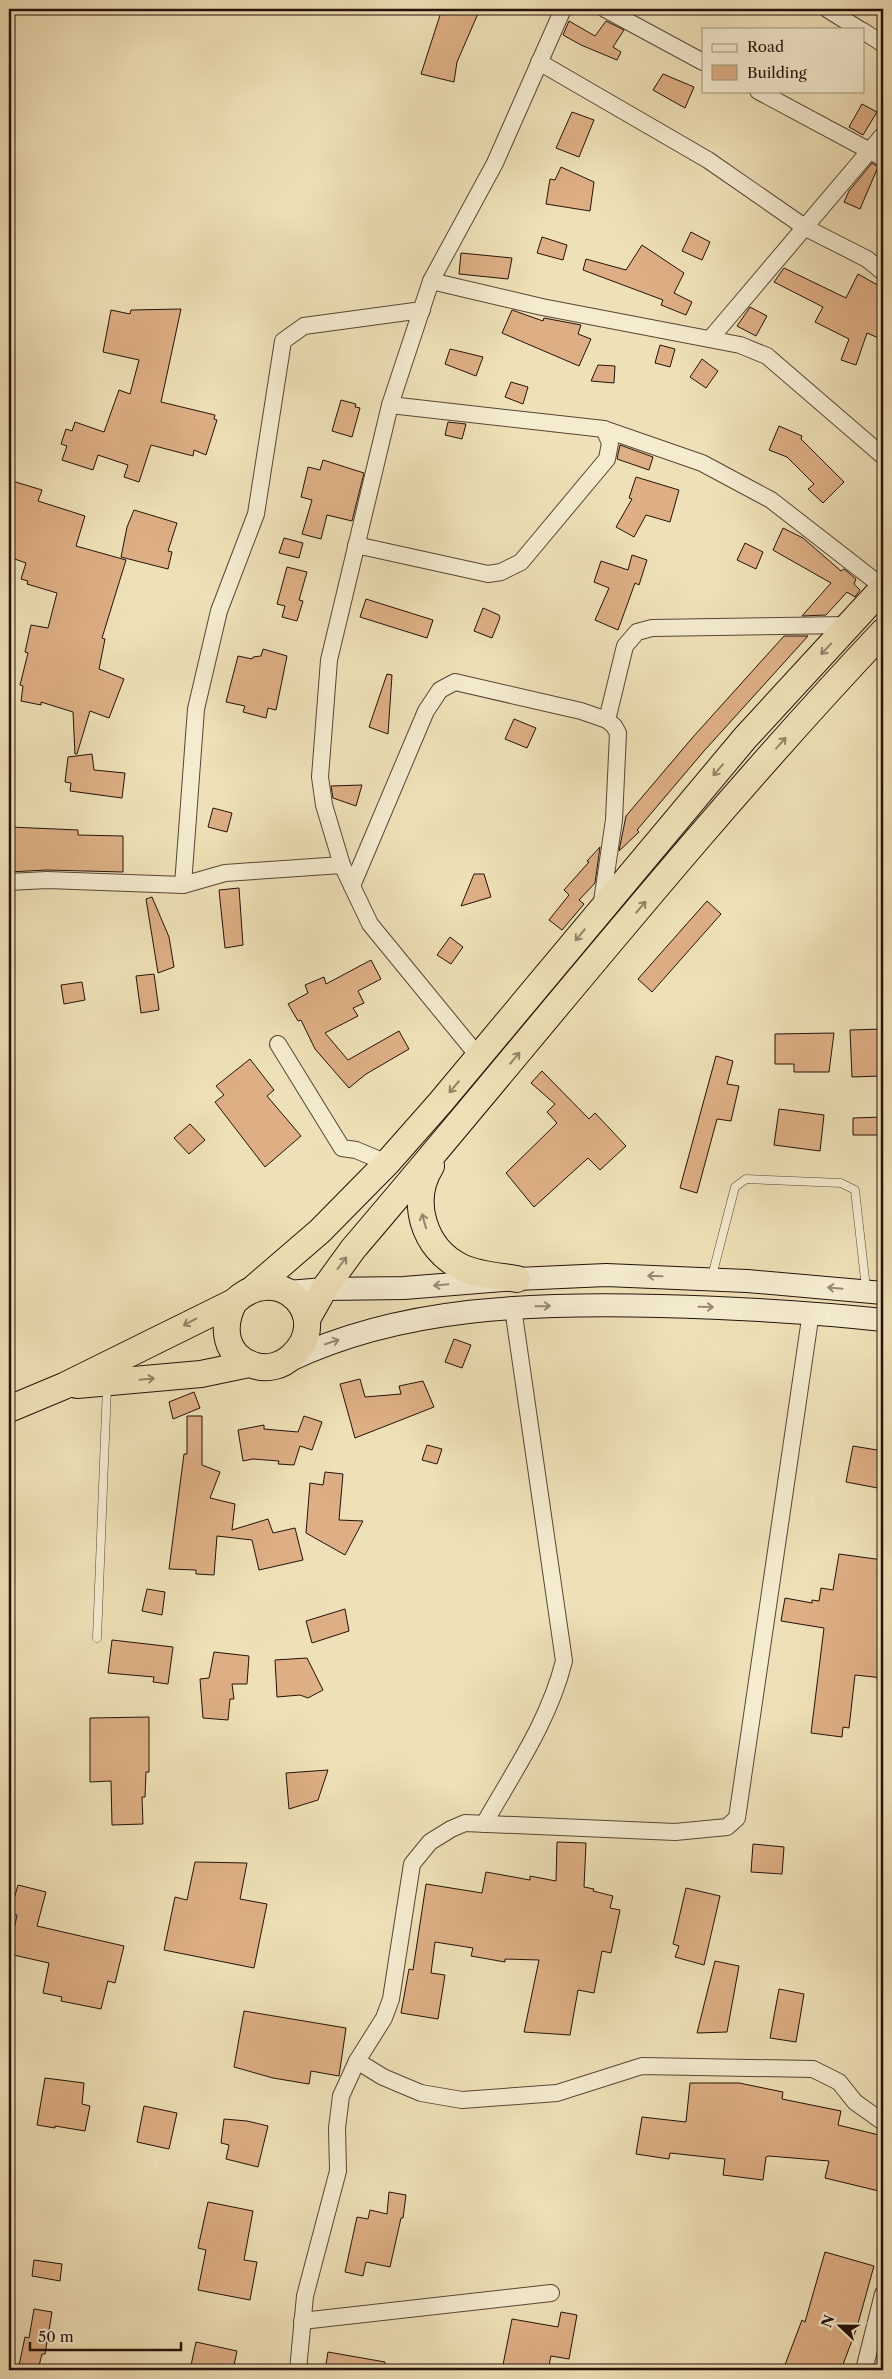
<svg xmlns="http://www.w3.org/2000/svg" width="892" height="2379" font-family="'Libre Caslon Text',serif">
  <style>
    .building { fill: #deaf85; stroke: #24110a }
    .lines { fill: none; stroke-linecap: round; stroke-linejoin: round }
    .service-casing { stroke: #574535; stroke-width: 9 }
    .minor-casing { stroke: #574535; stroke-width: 18 }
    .secondary-casing { stroke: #24110a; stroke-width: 24 }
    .trunk-casing { stroke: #24110a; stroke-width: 28 }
    .service { stroke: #f5ecd0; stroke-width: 8 }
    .minor { stroke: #f5ecd0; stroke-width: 16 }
    .secondary { stroke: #f5ecd0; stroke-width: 22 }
    .trunk { stroke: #efe1b7; stroke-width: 26 }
    .oneway { stroke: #948369 }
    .oneway2 { stroke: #978977 }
  </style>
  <rect width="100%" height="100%" fill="#efe1b7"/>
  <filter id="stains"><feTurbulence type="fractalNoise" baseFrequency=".004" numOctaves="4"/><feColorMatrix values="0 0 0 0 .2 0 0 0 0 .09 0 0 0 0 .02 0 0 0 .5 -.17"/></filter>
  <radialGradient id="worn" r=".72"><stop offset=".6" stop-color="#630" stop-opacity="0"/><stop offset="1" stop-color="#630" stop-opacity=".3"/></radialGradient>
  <g class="building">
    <polygon points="442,9 461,13 462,9 480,9 457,62 454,82 421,74"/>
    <polygon points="569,21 595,36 606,21 624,30 613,47 621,52 617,60 581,45 563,35"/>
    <polygon points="663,74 694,87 685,108 653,90"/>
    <polygon points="862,104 877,112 863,135 849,127"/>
    <polygon points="572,112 594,120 579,157 556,148"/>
    <polygon points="872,163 878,167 860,209 844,202 849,191"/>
    <polygon points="561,167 594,182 590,211 546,204 550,179 555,180"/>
    <polygon points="691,232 710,242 702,260 682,251"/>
    <polygon points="542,237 567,245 563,260 537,253"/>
    <polygon points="642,245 684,273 674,293 692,302 686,315 661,305 663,300 583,270 586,259 626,270"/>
    <polygon points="461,253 512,258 508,279 459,274"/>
    <polygon points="784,268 846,298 858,274 883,288 883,340 867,333 856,365 841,360 849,339 815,322 823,307 774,282"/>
    <polygon points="750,307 767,316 756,336 737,326"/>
    <polygon points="181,309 161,402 215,415 214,419 217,420 206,455 194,450 193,456 151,445 139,482 124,477 128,465 98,455 93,470 62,460 67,446 61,444 66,429 72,431 75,422 104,432 119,390 130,394 139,360 103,352 111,310 130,314 131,310"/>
    <polygon points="512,310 543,321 544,318 581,325 578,334 591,339 579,366 502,333"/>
    <polygon points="660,345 675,349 670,367 655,363"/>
    <polygon points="450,349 483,357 476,376 445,364"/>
    <polygon points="702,359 718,371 706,388 690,377"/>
    <polygon points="598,365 615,366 614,383 591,381"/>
    <polygon points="511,382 528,387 523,404 505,397"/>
    <polygon points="341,400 356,404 355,407 360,408 352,437 332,431"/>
    <polygon points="448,422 466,424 462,439 445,435"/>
    <polygon points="779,426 802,436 801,439 844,482 823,503 808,489 814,484 787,457 769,450"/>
    <polygon points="620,445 653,457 649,470 617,459"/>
    <polygon points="323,460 364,473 352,521 327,515 321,539 302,534 312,500 301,497 308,467 320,470"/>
    <polygon points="636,477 679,490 670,522 646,515 634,537 616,527 632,499 629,498"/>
    <polygon points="9,480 42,490 38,501 85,516 76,546 126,560 102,638 105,639 99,669 124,679 109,718 90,711 77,754 75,754 73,712 41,702 41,705 21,701 23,686 20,685 28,653 25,652 31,625 48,628 57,593 27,584 28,581 21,579 26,563 9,557"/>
    <polygon points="134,510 177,523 168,551 172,552 168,569 121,557 127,527"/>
    <polygon points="783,528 803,538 841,571 844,569 856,579 854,584 860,590 855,597 847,592 826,615 802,616 831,583 773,550"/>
    <polygon points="284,538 303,543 299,558 279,553"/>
    <polygon points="745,543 763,552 756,569 737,560"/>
    <polygon points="632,555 647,560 639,585 635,583 618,630 595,620 609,588 594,582 601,561 628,570"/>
    <polygon points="287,567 307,572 299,600 303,601 297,621 282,617 285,606 277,604"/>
    <polygon points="366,599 433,620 427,638 360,617"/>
    <polygon points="483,608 499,615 500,618 492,638 474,631"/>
    <polygon points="784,636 808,636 704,751 637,830 639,832 619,851 626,816 693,737"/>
    <polygon points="263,649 287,656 276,710 268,708 266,718 243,712 245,706 226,702 238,656 252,659 253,657 261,656"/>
    <polygon points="387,674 392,675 388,734 369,727"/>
    <polygon points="514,719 536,728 527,748 505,739"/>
    <polygon points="92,754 94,770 125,773 122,798 70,791 71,783 65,782 68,757"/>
    <polygon points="362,785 356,806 333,798 331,786"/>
    <polygon points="213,808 232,813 227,832 208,827"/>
    <polygon points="10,827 78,830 78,835 123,836 123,872 47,870 9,872"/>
    <polygon points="600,847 595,883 579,900 584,904 562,930 549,920 569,895 564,890 589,862 587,861"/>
    <polygon points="474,874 484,874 491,897 461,906"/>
    <polygon points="239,888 243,945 225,948 219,890"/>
    <polygon points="152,897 169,937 174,967 158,973 146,899"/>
    <polygon points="707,901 721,914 652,992 638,979"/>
    <polygon points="450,937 463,947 451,964 437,955"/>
    <polygon points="371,960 381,979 358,991 364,1003 353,1008 358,1016 325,1033 348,1060 399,1031 409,1049 366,1074 349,1088 315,1049 301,1020 298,1021 288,1004 308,993 305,985 324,977 326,984"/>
    <polygon points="154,974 159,1010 141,1013 136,976"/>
    <polygon points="82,982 85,1000 64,1004 61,985"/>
    <polygon points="883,1029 883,1071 880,1071 880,1076 852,1077 850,1030"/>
    <polygon points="834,1033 829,1072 794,1072 794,1064 775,1064 775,1034"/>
    <polygon points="716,1056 733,1061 727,1084 739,1086 731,1121 717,1119 697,1193 680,1188"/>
    <polygon points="250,1059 274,1090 267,1096 301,1136 265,1167 215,1102 224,1095 216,1086"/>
    <polygon points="542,1071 589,1119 595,1113 626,1146 600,1170 588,1158 534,1207 506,1173 557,1123 547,1112 555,1104 531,1083"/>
    <polygon points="779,1109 824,1115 820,1151 774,1145"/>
    <polygon points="883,1117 883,1135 853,1135 853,1118"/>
    <polygon points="190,1124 205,1140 189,1154 174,1138"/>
    <polygon points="454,1339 471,1345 462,1368 445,1362"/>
    <polygon points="360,1379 365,1397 401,1394 399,1386 423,1381 434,1407 355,1438 340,1384"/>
    <polygon points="194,1392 200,1408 173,1419 169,1402"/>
    <polygon points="187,1416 202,1416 202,1465 220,1472 210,1498 235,1504 232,1530 268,1519 273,1533 295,1528 303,1560 259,1570 252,1540 217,1536 214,1575 196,1574 196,1570 169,1569 184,1454 187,1454"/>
    <polygon points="304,1416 322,1422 312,1450 300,1446 294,1465 278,1464 279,1461 253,1459 243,1461 238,1430 264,1425 264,1429 298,1432"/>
    <polygon points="427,1445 442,1449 437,1464 422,1460"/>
    <polygon points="853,1446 883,1451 883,1489 846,1482"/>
    <polygon points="325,1472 343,1474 339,1520 363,1521 345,1555 306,1533 310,1483 323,1485"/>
    <polygon points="839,1554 883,1560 883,1678 855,1675 849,1728 843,1727 842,1737 811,1733 824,1628 781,1621 785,1598 812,1603 812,1600 819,1601 821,1588 833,1590"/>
    <polygon points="147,1589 165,1592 162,1615 142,1611"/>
    <polygon points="345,1609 349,1631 312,1643 306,1621"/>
    <polygon points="112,1640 173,1647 168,1684 153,1682 154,1677 108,1673"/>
    <polygon points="214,1652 249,1656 247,1684 232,1684 234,1699 230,1699 228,1720 203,1718 200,1679 209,1678"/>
    <polygon points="307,1658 323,1690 308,1698 300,1695 277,1697 275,1660"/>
    <polygon points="149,1717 149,1772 146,1772 145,1797 142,1797 143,1824 112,1825 111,1781 90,1782 90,1718"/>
    <polygon points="328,1770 318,1800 289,1809 286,1773"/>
    <polygon points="557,1842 586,1843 584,1887 594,1889 593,1891 613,1896 610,1908 620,1910 611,1953 602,1951 594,1993 578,1990 570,2035 524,2032 539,1960 505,1959 505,1962 471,1956 473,1948 435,1942 431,1973 445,1975 438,2019 401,2013 409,1969 413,1970 426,1884 482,1893 486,1872 530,1880 530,1876 556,1881"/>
    <polygon points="753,1844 784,1847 782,1874 751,1872"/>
    <polygon points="195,1862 247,1863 240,1899 267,1904 254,1968 164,1950 175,1897 187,1900"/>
    <polygon points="18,1885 46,1892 37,1926 124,1946 115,1983 108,1981 101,2009 61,2001 62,1997 43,1993 49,1963 9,1954 17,1915 10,1913"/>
    <polygon points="686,1888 720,1896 704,1965 675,1957 679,1946 673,1944"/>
    <polygon points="715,1961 739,1966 727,2032 697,2033"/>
    <polygon points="779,1989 804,1994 796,2042 770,2038"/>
    <polygon points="244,2011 346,2028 339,2076 311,2071 309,2084 273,2078 234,2067"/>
    <polygon points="45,2078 84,2083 82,2104 90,2106 85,2131 55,2126 55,2128 37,2125"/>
    <polygon points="690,2083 739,2083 783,2092 782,2099 841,2111 838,2125 883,2136 883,2192 825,2178 829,2161 769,2156 766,2157 763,2180 723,2175 725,2159 670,2153 669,2159 636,2154 642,2117 686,2122"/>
    <polygon points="144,2106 177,2113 169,2149 137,2142"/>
    <polygon points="224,2119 247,2121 268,2126 258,2167 226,2159 229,2145 221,2143"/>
    <polygon points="389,2192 406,2195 403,2218 401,2218 390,2267 366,2262 363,2276 345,2272 357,2217 368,2219 370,2210 387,2214"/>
    <polygon points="208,2202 253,2211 244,2260 257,2262 250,2300 198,2290 206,2250 198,2248"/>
    <polygon points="825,2252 874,2266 857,2327 841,2370 783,2370 802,2320 805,2322"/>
    <polygon points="34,2260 62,2264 60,2281 32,2276"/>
    <polygon points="34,2309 52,2312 45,2354 42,2354 38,2370 18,2370 25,2337 29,2338"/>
    <polygon points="561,2312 577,2315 569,2359 551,2356 548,2370 502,2370 512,2319 558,2327"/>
    <polygon points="196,2342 237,2351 233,2370 190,2370"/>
    <polygon points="328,2352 385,2362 384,2370 325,2370"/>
  </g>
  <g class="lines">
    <g class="service-casing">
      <g id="service">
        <polyline points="712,1276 735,1187 746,1179 841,1183 855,1190 866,1288"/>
        <polyline points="97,1638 107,1387"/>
      </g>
    </g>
    <g class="minor-casing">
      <g id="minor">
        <polyline points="605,9 703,62"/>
        <polyline points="827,9 859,29"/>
        <polyline points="863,31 883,44"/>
        <polyline points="539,62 708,160 806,228 867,259 883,272"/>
        <polyline points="758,91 883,158"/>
        <polyline points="431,281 542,307 740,345 767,356 883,456"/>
        <polyline points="710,339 883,135"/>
        <polyline points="390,405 604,429 702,463 771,500 883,587"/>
        <polyline points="356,545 488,574 501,572 521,562 607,459 610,443 604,429"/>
        <polyline points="607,720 625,646 637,632 652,628 848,625"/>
        <polyline points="9,882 47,880 183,885 225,873 342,865"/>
        <polyline points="183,885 196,709 219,611 256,514 283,341 304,326 422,310"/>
        <polyline points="352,886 426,711 440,690 455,682 581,711 607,720 614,726 618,733 614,820 601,908"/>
        <polyline points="278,1044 342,1148 356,1150 387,1163"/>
        <polyline points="479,1057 370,924 342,865 324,805 320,777 329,660 390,405 431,281 495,163 563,9"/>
        <path d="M484,1824C514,1771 549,1721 564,1661L513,1308"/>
        <polyline points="357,2061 383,2077 421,2093 462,2100 557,2093 642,2066 813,2069 839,2082 855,2102 883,2122"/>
        <polyline points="302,2321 551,2293"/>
        <polyline points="298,2370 305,2296 338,2171 337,2128 341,2096 357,2061 384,2018 391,1999 412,1864 430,1842 451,1829 465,1823 675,1832 727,1827 737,1818 811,1312"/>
        <polyline points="864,2370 883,2294"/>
      </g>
    </g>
    <g class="secondary-casing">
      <g id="secondary">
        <polyline points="288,1292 324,1289 404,1288 517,1279 606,1275 747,1281 883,1293"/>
        <path d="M288,1361C402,1306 536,1303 660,1306C735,1308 809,1312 883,1320"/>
      </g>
    </g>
    <g class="trunk-casing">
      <g id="trunk">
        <path d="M431,1166C409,1201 424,1249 461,1267C478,1275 498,1276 517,1279"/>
        <polyline points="255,1287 320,1231 387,1163 440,1103 745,738 883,588"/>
        <path d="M307,1319L324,1289L353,1249C529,1043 697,829 883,632"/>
        <polyline points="77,1385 201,1374 249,1364"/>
        <path d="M9,1409L64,1386L234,1302C280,1258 335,1319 291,1357C282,1366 268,1369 256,1366C224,1357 221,1327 234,1302"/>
      </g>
    </g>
    <use href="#service" class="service"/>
    <use href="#minor" class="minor"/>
    <use href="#secondary" class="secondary"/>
    <use href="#trunk" class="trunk"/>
  </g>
  <defs><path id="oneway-shaft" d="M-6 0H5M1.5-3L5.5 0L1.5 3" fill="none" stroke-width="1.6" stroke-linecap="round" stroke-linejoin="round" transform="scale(1.25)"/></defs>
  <g class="oneway">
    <use href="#oneway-shaft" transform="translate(826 649) rotate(133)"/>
    <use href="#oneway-shaft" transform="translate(781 743) rotate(-48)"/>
    <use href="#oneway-shaft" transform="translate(718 770) rotate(131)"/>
    <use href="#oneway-shaft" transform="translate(641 907) rotate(-50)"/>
    <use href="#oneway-shaft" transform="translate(580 935) rotate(130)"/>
    <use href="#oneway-shaft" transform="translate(515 1058) rotate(-50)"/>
    <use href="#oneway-shaft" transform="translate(454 1087) rotate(130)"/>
    <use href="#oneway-shaft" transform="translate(424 1221) rotate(-106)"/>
    <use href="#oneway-shaft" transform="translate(342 1263) rotate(-53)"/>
    <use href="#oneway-shaft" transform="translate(190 1322) rotate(152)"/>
    <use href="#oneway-shaft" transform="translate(147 1379) rotate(-5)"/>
  </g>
  <g class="oneway2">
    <use href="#oneway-shaft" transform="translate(655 1276) rotate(-178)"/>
    <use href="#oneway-shaft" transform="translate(441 1285) rotate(175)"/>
    <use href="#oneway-shaft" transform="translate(835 1288) rotate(-175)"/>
    <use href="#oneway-shaft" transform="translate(543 1306) rotate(-1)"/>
    <use href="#oneway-shaft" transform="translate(706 1307) rotate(1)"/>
    <use href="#oneway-shaft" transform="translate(332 1342) rotate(-18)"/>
  </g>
  <rect width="892" height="2379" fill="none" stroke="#efe1b7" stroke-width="30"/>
  <rect x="10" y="10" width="872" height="2359" fill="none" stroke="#24110a" stroke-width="2.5"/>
  <rect x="15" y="15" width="862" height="2349" fill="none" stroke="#24110a"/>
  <rect x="702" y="28" width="162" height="65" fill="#f5ecd0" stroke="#a19481"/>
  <rect x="712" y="44" width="25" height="8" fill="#f5ecd0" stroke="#a19481"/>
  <text x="747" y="52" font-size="15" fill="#24110a">Road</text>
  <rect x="712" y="65" width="25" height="15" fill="#deaf85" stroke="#a19481"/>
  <text x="747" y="78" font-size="15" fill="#24110a">Building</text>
  <g transform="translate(840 2326) rotate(292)" stroke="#f5ecd0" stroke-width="4" paint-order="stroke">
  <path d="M0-4L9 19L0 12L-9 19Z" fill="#24110a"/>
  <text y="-8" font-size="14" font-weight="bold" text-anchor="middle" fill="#24110a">N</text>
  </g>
  <path d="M30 2342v8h151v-8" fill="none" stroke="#24110a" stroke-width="2.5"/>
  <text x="38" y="2342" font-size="15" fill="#24110a" stroke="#f5ecd0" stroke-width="4" paint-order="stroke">50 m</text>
  <rect width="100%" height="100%" filter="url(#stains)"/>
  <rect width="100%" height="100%" fill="url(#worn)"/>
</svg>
